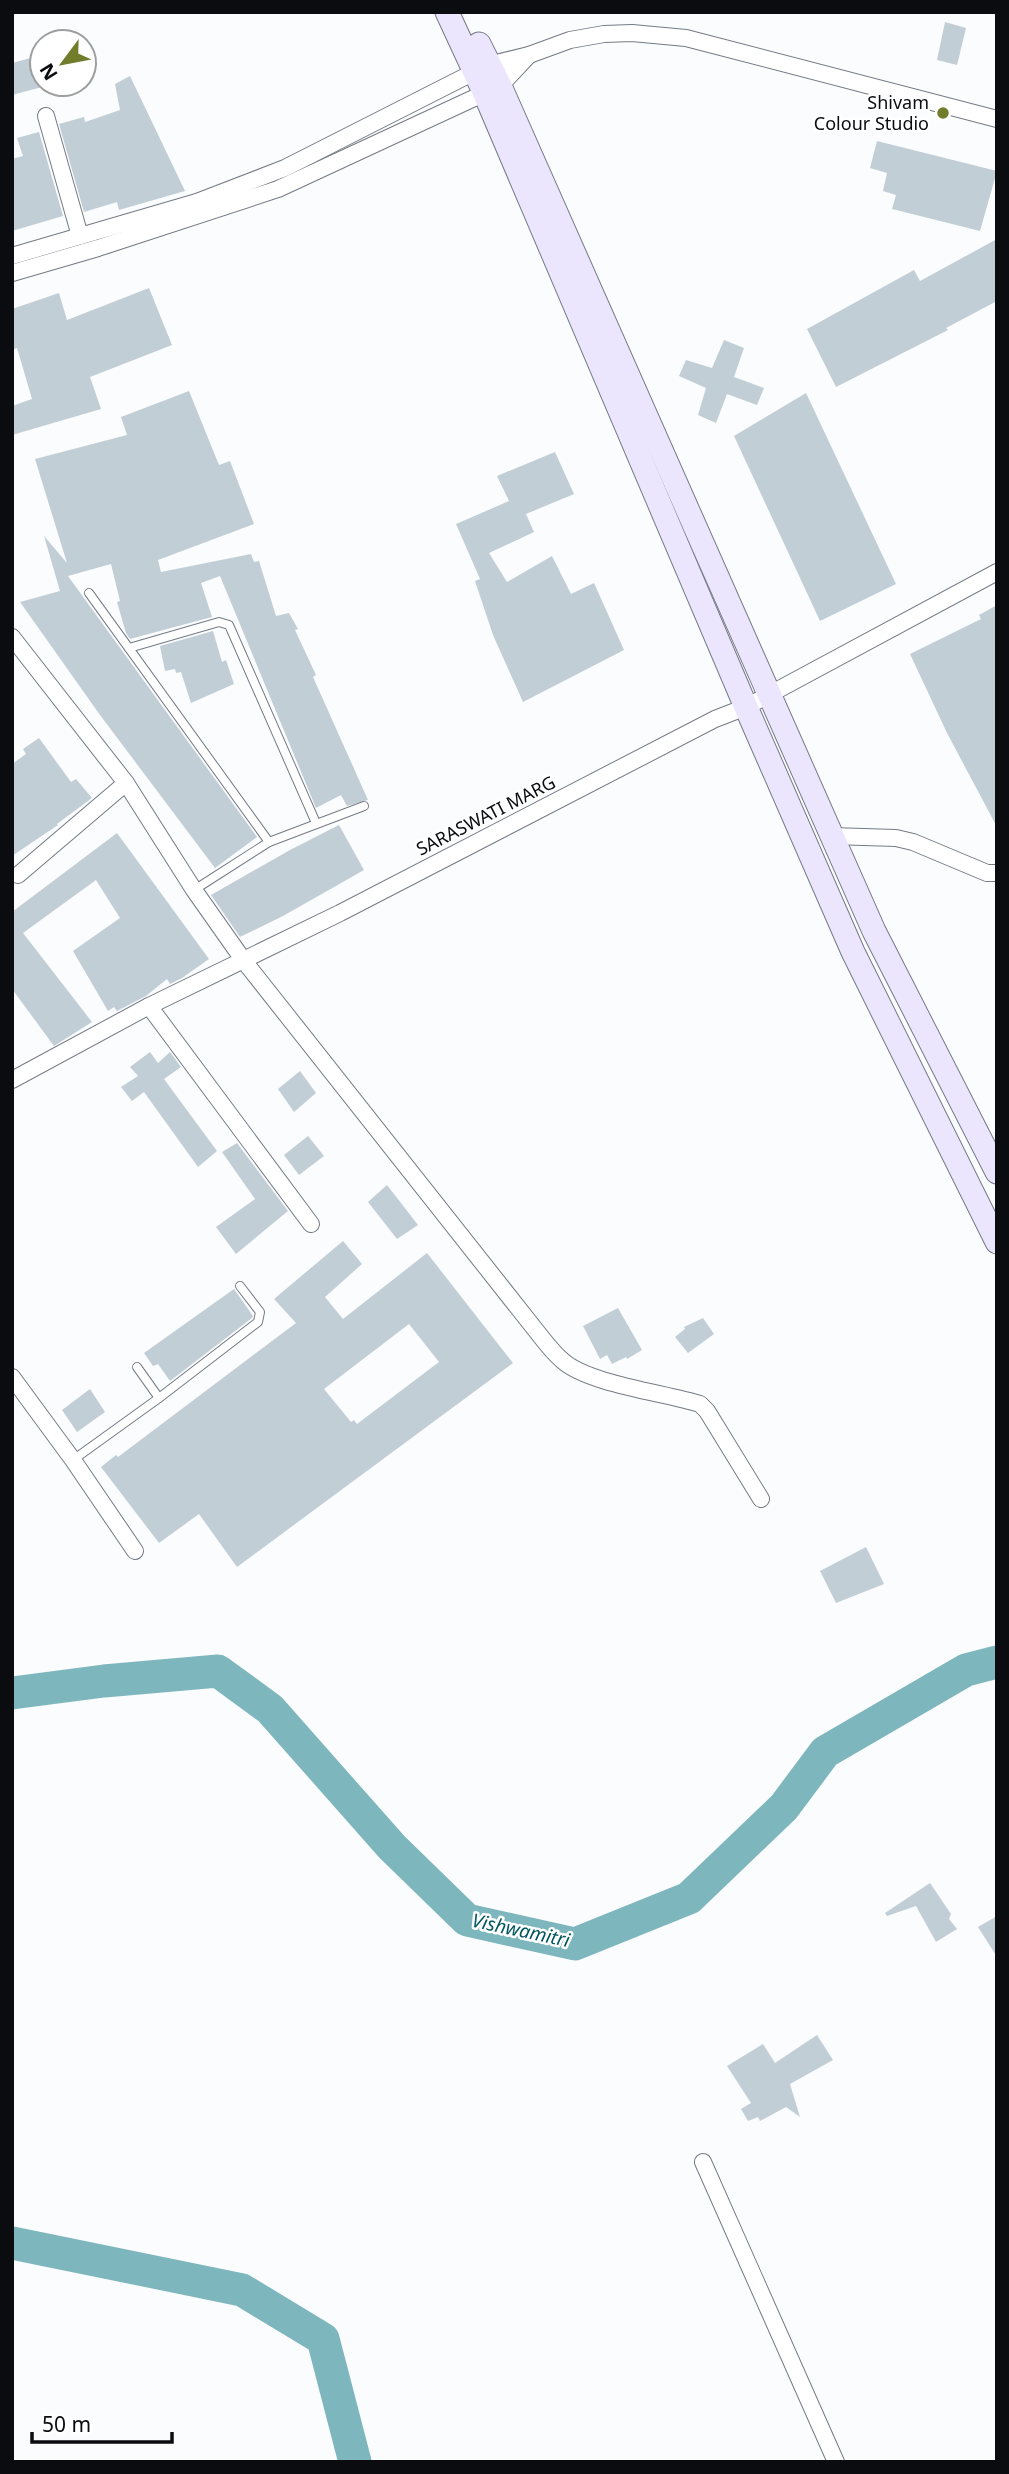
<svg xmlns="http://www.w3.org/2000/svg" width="1009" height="2474" font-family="'Noto Sans',sans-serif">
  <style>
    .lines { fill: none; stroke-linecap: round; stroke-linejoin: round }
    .river { stroke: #7eb6bd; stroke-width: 33 }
    .building { fill: #c2ced6; fill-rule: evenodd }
    .lane-casing { stroke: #757a84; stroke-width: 10 }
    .street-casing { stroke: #757a84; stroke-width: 18 }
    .secondary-casing { stroke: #757a84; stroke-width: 25 }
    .lane { stroke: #fff; stroke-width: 8 }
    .street { stroke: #fff; stroke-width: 16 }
    .secondary { stroke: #ebe5fe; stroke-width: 23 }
    .poi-dot { fill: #717d2a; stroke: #fff; stroke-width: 2.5 }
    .labels { text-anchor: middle; stroke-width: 5; stroke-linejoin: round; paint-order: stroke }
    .poi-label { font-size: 18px; fill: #0a0c10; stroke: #fff; text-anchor: end }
    .street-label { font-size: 18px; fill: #0a0c10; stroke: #fff }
    .water-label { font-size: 19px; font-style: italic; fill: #01575f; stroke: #fff }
  </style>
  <rect width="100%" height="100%" fill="#fafcfe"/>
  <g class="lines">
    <g class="river">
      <polyline points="12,1693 104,1681 218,1671 270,1709 392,1847 467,1920 575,1944 689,1898 784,1807 825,1752 966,1670 997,1662"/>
      <polyline points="12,2243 242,2290 323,2339 355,2462"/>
    </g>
  </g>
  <g class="building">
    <polygon points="945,22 966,28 957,65 937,60"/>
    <polygon points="42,55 42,87 12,95 12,63"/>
    <polygon points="130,76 185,191 119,210 117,202 84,212 59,124 84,117 85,122 120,110 115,84"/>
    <polygon points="39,132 63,216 12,231 12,159 23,156 17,138"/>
    <polygon points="877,141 997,171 980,231 892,209 896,195 883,191 887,173 870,168"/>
    <polygon points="997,239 997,301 946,328 948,330 836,387 807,329 914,270 920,281"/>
    <polygon points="149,288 172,345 90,377 101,409 12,435 12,406 32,399 17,348 12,350 12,309 59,293 67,320"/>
    <polygon points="724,340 744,348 734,377 764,388 757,405 727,394 716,423 698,415 706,388 679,376 686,360 712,368"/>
    <polygon points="189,391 219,465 230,461 254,524 158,560 161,572 251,554 254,562 259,561 276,616 289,613 298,629 295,630 316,675 313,677 368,800 347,806 341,795 316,808 220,576 201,583 212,617 130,639 126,633 117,602 120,601 111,564 68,576 257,837 215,868 100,715 20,602 60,591 44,536 67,563 35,459 127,435 121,417"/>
    <polygon points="806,393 896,584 820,621 734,436"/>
    <polygon points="555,452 574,494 526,514 534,532 489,553 507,582 552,556 571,594 594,583 624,650 523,702 493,635 475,581 480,579 456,524 509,501 497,476"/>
    <polygon points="997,605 997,827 947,733 910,654 981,619 979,615"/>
    <polygon points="213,631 222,662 226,660 234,684 191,703 181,672 176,673 175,669 165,671 160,646"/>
    <polygon points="39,738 71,782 76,779 92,798 57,824 58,825 12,856 12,764 26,754 23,749"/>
    <polygon points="339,825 364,870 283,916 240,937 211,895 290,850"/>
    <polygon points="117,833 209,959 182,978 170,984 167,979 146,996 117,1011 114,1007 108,1011 73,951 120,918 96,880 23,933 92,1022 54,1046 12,989 12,912"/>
    <polygon points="150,1052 158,1063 170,1052 181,1067 164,1079 217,1151 198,1167 144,1092 132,1101 121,1087 138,1076 130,1067"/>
    <polygon points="300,1071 316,1093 294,1112 278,1089"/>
    <polygon points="308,1136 324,1156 299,1175 284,1155"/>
    <polygon points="237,1143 288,1211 236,1254 216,1227 255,1199 222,1152"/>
    <polygon points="387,1185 418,1225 397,1239 368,1202"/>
    <path d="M343,1241L362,1264L325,1297L343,1319L427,1253L513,1363L237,1567L199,1514L159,1543L101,1467L116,1455L118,1457L296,1323L274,1299ZM409,1324L439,1362L357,1424L354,1420L351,1422L324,1389Z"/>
    <polygon points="234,1289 253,1316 252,1318 170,1381 158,1364 153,1366 144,1353"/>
    <polygon points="618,1308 642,1350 627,1359 626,1357 612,1364 607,1355 600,1359 583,1326"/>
    <polygon points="703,1318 714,1334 688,1353 675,1337 685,1329 684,1327"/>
    <polygon points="90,1389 105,1412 77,1432 62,1410"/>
    <polygon points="866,1547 884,1584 836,1603 820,1571"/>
    <polygon points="930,1883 951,1914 949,1919 957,1929 936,1942 916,1906 887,1916 885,1913"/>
    <polygon points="997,1916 997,1957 978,1927"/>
    <polygon points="817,2035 833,2060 790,2084 800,2117 786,2107 760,2121 758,2117 748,2121 741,2109 751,2103 727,2066 763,2044 775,2063"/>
  </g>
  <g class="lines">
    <g class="lane-casing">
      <g id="lane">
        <polyline points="89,593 269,842"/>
        <polyline points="129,648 219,622 229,625 316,823"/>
        <polyline points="194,890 269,842 364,806"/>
        <polyline points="137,1367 159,1398"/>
        <polyline points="73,1460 159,1398 258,1322 260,1312 240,1286"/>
      </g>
    </g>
    <g class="street-casing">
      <g id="street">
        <polyline points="46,116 80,236"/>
        <polyline points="12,256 197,202 285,168 488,65 529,55 570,40 604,34 632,33 686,38 997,119"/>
        <polyline points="12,273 98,248 278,189 500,86 529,55"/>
        <path d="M12,637L126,783L194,890L244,961L534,1328C543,1339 552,1352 563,1361C589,1384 665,1393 700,1404L707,1411L761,1499"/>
        <polyline points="831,836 896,838 913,842 987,873 997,873"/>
        <polyline points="18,875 126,783"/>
        <polyline points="149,1006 311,1224"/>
        <polyline points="12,1080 149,1006 340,913 715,719 746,707 997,572"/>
        <polyline points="12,1377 73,1460 135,1551"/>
        <polyline points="703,2162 836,2462"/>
      </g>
    </g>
    <g class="secondary-casing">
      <g id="secondary">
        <polyline points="447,12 485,94 746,707 853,952 997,1242"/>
        <polyline points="479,44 500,86 874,931 997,1172"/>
      </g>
    </g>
    <use href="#lane" class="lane"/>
    <use href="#street" class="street"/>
    <use href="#secondary" class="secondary"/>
  </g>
  <circle class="poi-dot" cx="943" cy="113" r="7"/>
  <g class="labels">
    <g class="poi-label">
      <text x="929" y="109">Shivam<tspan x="929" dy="21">Colour Studio</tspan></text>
    </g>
    <g class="street-label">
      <text transform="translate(486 816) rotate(-27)" y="6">SARASWATI MARG</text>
    </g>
    <g class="water-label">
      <text transform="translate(521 1930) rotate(12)" y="7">Vishwamitri</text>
    </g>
  </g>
  <rect width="1009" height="2474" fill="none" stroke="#0a0c10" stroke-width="28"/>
  <g transform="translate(63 63) rotate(238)"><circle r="33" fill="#ffffff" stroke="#9d9e9f" stroke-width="2"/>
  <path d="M0-5L12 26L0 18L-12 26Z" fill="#717d2a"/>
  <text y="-10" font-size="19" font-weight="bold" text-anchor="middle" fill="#0a0c10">N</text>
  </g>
  <path d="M32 2432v10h140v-10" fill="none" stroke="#0a0c10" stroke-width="3.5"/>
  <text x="42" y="2432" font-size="21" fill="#0a0c10" stroke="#ffffff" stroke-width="5" paint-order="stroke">50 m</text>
</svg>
